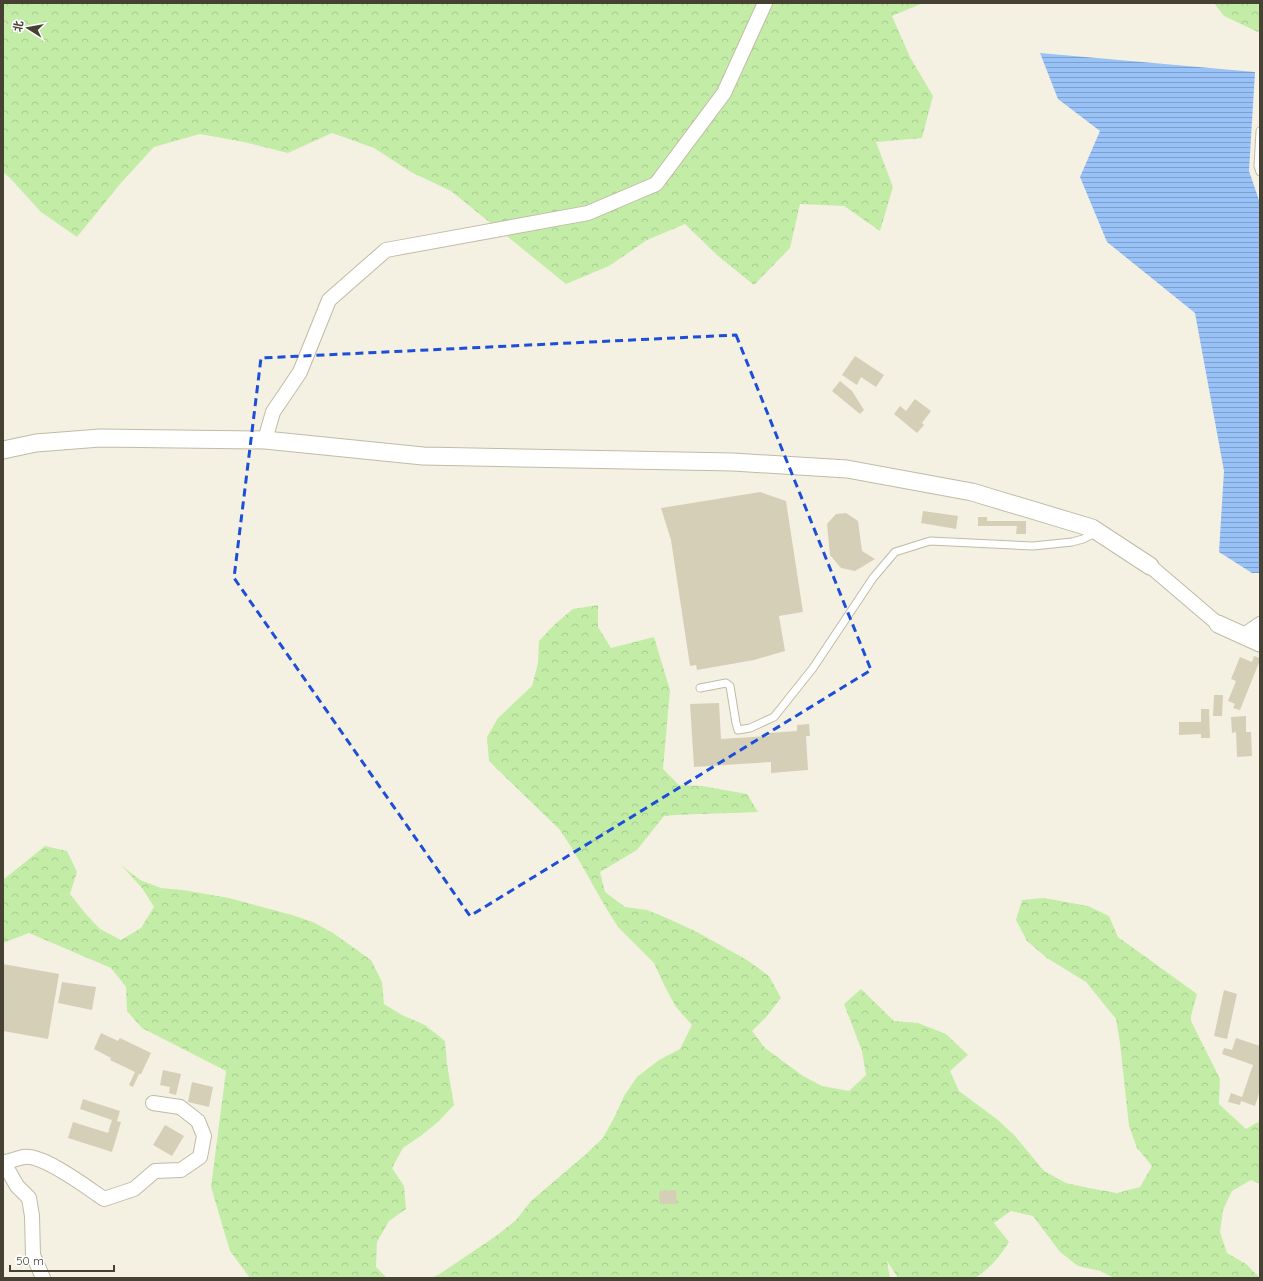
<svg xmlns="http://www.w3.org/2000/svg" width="1263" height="1281" font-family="Quicksand,'Noto Sans SC',sans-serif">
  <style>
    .forest { fill: url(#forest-crowns) }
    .water { fill: url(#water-rules) }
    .building { fill: #d6cfb7 }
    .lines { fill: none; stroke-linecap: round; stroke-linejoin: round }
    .service-casing { stroke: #c0bba5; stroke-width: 9 }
    .minor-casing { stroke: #c0bba5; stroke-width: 16 }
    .tertiary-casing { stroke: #c0bba5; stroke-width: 19 }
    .service { stroke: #fff; stroke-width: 7 }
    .minor { stroke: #fff; stroke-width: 14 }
    .tertiary { stroke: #fff; stroke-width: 17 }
    .marked { fill: none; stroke: #1d4ed8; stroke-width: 3; stroke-dasharray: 8 5; stroke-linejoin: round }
  </style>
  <defs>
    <pattern id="forest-crowns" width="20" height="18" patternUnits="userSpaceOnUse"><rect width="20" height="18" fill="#c3eda7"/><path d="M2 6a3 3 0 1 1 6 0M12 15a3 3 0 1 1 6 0" fill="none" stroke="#a9cc90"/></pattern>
    <pattern id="water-rules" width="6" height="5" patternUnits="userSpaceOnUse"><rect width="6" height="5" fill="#98c2f8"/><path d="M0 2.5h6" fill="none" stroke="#7e9fc9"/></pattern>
  </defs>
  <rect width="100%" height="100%" fill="#f4f1e3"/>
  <g class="forest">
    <polygon points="3,3 923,3 892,16 910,57 933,96 922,138 876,142 893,187 880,231 844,206 800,204 790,248 754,285 718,256 685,224 647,240 609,266 566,284 451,191 411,172 374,148 332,133 288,153 244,142 200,134 154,147 120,184 77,237 41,212 10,178 3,172"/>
    <polygon points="1214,3 1260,3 1260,33 1224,16"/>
    <path d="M598,605V627L611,648L654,637L670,690L663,769L679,785L702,786L747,794L758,812C726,814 695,813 664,816L637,850L600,872L605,892L625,907L647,910L669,919L697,932L747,960L769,976L781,998L767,1016L752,1031L765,1048L803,1076L822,1086L849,1091L866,1075L862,1051L844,1004L861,989L894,1021L918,1023L946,1034L968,1055L950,1071L959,1091L998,1120L1015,1136L1044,1171L1066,1183L1089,1188L1117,1193L1140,1187L1152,1166L1137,1148L1129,1126L1120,1043L1116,1019L1086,982L1047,958L1027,941L1016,920L1022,900L1044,898L1088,906L1109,916L1118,937L1197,994L1191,1016V1021L1220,1079L1219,1104L1246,1129L1260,1121V1184L1251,1180L1232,1191L1223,1210L1220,1232L1227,1253L1246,1264L1260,1278H1114L1100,1271L1078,1266L1060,1252L1033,1216L1011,1211L994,1223L1009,1242C1000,1256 990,1269 975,1278H898L887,1261L890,1278H431L438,1275L496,1236L516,1220L531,1201L585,1155L603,1138L615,1116L624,1096L637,1077L659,1060L680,1049L692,1025L676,1007L665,987L654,963L618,927L606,908L573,850L560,830L489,761L487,737L498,718L532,686L538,663L539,641L555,624L573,609Z"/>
    <polygon points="45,846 67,851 77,872 70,894 85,913 100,929 121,940 141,928 154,907 142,888 122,866 140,880 161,888 183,890 229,898 292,915 313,922 333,933 371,960 382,982 384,1004 402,1015 425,1025 445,1041 447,1064 454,1105 439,1121 422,1135 403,1148 392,1168 404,1186 406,1209 389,1221 377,1242 376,1267 387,1278 250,1278 230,1251 211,1187 226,1071 142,1028 127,1011 126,987 111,968 29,933 3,943 3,880"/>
  </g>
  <polygon class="water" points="1040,53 1255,72 1249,171 1260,203 1260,573 1252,573 1219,552 1224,471 1195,313 1107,242 1080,177 1100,131 1058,99"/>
  <g class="building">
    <polygon points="855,356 884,375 876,387 861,377 857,385 842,375"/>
    <polygon points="840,381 852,391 864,410 860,414 832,391"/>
    <polygon points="915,399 931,411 922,423 924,425 917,433 894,414 900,406 906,411"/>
    <polygon points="760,492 786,501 803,612 779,616 785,651 754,660 697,670 696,665 690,666 671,540 661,508"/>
    <polygon points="923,511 958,516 956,529 921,523"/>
    <polygon points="846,513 858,521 862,551 875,559 855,571 841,568 830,555 827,524 836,514"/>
    <polygon points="978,517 987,517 987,521 1026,521 1026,534 1016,534 1017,526 978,526"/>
    <polygon points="1254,656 1260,658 1260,660 1240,710 1233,708 1235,704 1228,701 1236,681 1231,679 1240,657 1252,662"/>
    <polygon points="1214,695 1223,695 1222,716 1213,716"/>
    <polygon points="719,703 721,739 769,736 769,733 797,731 797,725 809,724 810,736 806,736 808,770 771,773 771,762 694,767 690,704"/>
    <polygon points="1201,709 1209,709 1210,738 1201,738 1201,734 1179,735 1179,722 1201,722"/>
    <polygon points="1246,716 1246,732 1251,732 1252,756 1237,757 1236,732 1232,733 1231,717"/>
    <polygon points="3,964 59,974 48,1039 3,1031"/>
    <polygon points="62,982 96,987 92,1010 58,1003"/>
    <polygon points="1224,990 1237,994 1227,1039 1214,1036"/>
    <polygon points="101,1033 118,1041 120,1038 151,1053 141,1074 139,1074 133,1087 129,1085 135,1072 110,1060 111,1058 94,1049"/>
    <polygon points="1236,1038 1260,1046 1260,1090 1255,1106 1241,1101 1240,1105 1228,1102 1231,1093 1242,1097 1253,1065 1222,1054 1224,1048 1232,1050"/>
    <polygon points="163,1070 181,1074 176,1095 169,1093 170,1087 160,1085"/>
    <polygon points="192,1082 213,1087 209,1107 188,1102"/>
    <polygon points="83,1099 120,1111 117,1121 121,1122 112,1152 68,1138 73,1122 108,1133 112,1120 80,1109"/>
    <polygon points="165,1125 184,1136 172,1156 153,1145"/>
    <polygon points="676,1190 677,1204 660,1204 659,1191"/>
  </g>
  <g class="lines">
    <g class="service-casing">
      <g id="service">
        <polyline points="1260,131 1258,166 1260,172"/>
        <polyline points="700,688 726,683 730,686 736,723 738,730 750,728 774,717 813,668 873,578 895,552 930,541 1033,546 1072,542 1083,539 1097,532"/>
      </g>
    </g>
    <g class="minor-casing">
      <g id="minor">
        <polyline points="265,440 273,412 300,372 329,300 386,250 588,213 656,184 724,93 765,3"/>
        <polyline points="1150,566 1218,624"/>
        <polyline points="1244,635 1260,624"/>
        <path d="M3,1162C10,1162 17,1158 24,1157C43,1154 88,1188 104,1199L134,1189L155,1171L181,1170L200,1157L204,1136L198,1121L180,1107L153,1103"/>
        <polyline points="4,1163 17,1186 29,1198 32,1216 33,1255 43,1278"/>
      </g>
    </g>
    <g class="tertiary-casing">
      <g id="tertiary">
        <polyline points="3,450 36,443 100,438 265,440 423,456 733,462 847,469 972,492 1092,528 1150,566"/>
        <polyline points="1218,624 1260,643"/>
      </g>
    </g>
    <use href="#service" class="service"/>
    <use href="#minor" class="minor"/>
    <use href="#tertiary" class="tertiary"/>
  </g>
  <path class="marked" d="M736,335L871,670L470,916L234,578L261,358Z"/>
  <rect width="1263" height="1281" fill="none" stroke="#464133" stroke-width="8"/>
  <g transform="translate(28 28) rotate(281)" stroke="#ffffff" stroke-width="3" paint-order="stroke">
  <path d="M0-3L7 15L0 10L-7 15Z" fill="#464133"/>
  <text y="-6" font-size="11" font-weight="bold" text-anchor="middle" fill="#464133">北</text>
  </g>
  <path d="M10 1265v6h104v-6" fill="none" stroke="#464133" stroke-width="2"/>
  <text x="16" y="1265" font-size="12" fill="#464133" stroke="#ffffff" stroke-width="3" paint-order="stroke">50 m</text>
</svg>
